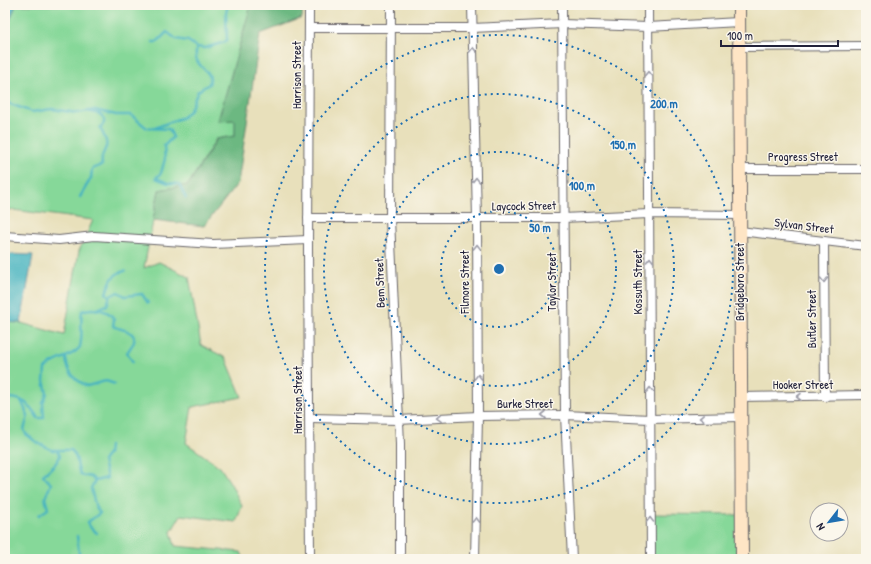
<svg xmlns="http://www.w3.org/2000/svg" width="871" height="564" font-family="'Patrick Hand',sans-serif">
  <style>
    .green { fill: #86d899; stroke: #547d6a }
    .forest { fill: #6cb881; stroke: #476d5e }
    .water { fill: #45b3c0; stroke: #346a7e }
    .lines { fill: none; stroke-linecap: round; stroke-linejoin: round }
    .stream { stroke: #45b3c0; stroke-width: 2.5 }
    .street-casing { stroke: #676468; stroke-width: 10 }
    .secondary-casing { stroke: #676468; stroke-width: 14 }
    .street { stroke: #fff; stroke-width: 8 }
    .secondary { stroke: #fee5c5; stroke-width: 12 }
    .oneway { stroke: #9c9ca7 }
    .ring { fill: none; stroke: #1f6fb2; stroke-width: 2; stroke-dasharray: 2 4 }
    .labels { text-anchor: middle; stroke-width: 3; stroke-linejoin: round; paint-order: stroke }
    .street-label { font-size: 12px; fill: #22223b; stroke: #fbf7ec }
    .centre { fill: #1f6fb2; stroke: #fbf7ec; stroke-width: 2 }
    .ring-label { font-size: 12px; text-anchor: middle; font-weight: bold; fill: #1f6fb2; stroke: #fbf7ec; stroke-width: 3; stroke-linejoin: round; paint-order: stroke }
  </style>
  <rect width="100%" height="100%" fill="#fbf7ec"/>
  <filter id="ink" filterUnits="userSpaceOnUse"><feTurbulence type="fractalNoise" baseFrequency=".025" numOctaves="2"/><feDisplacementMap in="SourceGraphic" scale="8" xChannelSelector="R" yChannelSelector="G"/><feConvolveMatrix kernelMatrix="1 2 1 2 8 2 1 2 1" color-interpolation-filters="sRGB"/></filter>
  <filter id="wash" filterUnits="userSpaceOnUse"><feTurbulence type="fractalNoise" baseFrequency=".012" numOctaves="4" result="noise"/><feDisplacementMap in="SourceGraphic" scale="16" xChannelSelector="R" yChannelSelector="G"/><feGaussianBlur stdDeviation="0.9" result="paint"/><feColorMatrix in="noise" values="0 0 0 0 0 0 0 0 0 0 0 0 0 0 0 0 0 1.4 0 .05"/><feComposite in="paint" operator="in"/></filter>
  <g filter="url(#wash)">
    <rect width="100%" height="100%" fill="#e8e0bb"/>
    <g class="green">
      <polygon points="16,5 251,5 218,121 236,120 235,136 216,139 188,185 159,190 144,268 159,262 189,277 201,345 226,358 242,397 192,407 186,443 220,467 231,484 242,506 236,522 181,515 171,532 175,546 241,552 244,559 5,559 5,322 21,323 64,335 79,251 93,220 5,209 5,32"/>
      <polygon points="650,514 742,515 742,559 651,559"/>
    </g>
    <polygon class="forest" points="251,5 303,5 302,18 260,34 238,183 204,226 153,220 159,190 188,185 217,139 235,136 235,120 218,121"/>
    <g class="water">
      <polygon points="5,5 16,5 5,32"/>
      <polygon points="5,254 33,255 21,323 5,322"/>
    </g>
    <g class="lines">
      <g class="stream">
        <polyline points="5,37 7,45 5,58"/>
        <polyline points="153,42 157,42 167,32 176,39 188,41 197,47 205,48 225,42 227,40 226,13 228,5"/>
        <polyline points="5,102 32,112 52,109 77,113 95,110 116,115 131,115 147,128 169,129 173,137 164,146 165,159 161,173 156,178 168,183 179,184 186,198"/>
        <path d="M155,128L183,117L190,110L198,91L209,84C215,68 190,69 197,47"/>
        <path d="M80,197L91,178L92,169L102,165C99,145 115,154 100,128L104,123V118L100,114L87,111"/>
        <path d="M110,297L106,293C110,283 112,273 125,271"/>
        <polyline points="98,309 107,305 110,296 118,292 125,296 142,294 148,303"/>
        <path d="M66,358C67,371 74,380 87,386L106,381L115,384"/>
        <path d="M5,398C23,397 29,404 38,418H44L43,403L47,393L44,381L45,369C54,358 71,359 80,347C83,335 80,323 82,311C91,307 109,309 114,319L113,326C120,330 137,330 134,342C132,346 129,349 127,353L133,362"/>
        <path d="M21,400L28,416L24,430L26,434L36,442L52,450H71C80,458 75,467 81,475L91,477L95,481"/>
        <path d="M39,515L48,509L45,498L51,484L43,475C50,468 56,466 60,456L57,450"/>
        <polyline points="97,533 90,527 88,522 100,513 96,508 92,493 91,488 95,481 107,478 103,461 108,454 109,446"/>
        <polyline points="77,536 79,553 82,559"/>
      </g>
    </g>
  </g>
  <g filter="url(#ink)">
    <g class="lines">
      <g class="street-casing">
        <g id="street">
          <polyline points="309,5 308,249 310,559"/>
          <polyline points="391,5 390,219 400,444 400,559"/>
          <polyline points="472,5 477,219 478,416 475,559"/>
          <polyline points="562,5 565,415 572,559"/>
          <polyline points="648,5 651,559"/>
          <polyline points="309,28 472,28 563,24 648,27 739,22"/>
          <polyline points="739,47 866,46"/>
          <polyline points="740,169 866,169"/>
          <polyline points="308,218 563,218 649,214 740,215"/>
          <polyline points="740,231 866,246"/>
          <polyline points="5,236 59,240 94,236 213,244 308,240"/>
          <polyline points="824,241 825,397"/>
          <polyline points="741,397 866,395"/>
          <polyline points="310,418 398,420 478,416 565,415 650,419 741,417"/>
        </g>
      </g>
      <g class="secondary-casing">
        <polyline id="secondary" points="739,5 742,559"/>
      </g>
      <use href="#street" class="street"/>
      <use href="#secondary" class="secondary"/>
    </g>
    <defs><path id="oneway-chevron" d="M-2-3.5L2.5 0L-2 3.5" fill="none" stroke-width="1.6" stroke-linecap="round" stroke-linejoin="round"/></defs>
    <g class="oneway">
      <use href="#oneway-chevron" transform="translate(473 50) rotate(-91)"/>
      <use href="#oneway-chevron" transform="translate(648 74) rotate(-90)"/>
      <use href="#oneway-chevron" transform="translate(476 180) rotate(-91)"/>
      <use href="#oneway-chevron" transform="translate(477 247) rotate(-90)"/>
      <use href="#oneway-chevron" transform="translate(650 260) rotate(-90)"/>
      <use href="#oneway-chevron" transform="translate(824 280) rotate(90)"/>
      <use href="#oneway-chevron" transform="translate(478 377) rotate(-90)"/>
      <use href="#oneway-chevron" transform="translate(650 390) rotate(-90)"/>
      <use href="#oneway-chevron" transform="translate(799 397) rotate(-180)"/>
      <use href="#oneway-chevron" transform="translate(544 415) rotate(180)"/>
      <use href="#oneway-chevron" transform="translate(439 418) rotate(177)"/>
      <use href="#oneway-chevron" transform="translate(702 418) rotate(179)"/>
      <use href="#oneway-chevron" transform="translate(476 520) rotate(-89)"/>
      <use href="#oneway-chevron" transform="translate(650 520) rotate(-90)"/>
    </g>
  </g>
  <g class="ring">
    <circle cx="499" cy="269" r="58"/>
    <circle cx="499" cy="269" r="117"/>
    <circle cx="499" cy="269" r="175"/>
    <circle cx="499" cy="269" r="234"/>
  </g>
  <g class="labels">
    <g class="street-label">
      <text transform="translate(297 75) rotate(-90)" y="4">Harrison Street</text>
      <text x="803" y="161">Progress Street</text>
      <text transform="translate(524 206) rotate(-1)" y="4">Laycock Street</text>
      <text transform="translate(804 226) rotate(7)" y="4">Sylvan Street</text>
      <text transform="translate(465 282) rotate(-90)" y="4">Filmore Street</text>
      <text transform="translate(552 282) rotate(-90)" y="4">Taylor Street</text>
      <text transform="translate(638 282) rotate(-90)" y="4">Kossuth Street</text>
      <text transform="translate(740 282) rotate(-90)" y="4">Bridgeboro Street</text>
      <text transform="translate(380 283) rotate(-92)" y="4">Bem Street</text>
      <text transform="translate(812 319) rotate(-90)" y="4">Butler Street</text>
      <text x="803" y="389">Hooker Street</text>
      <text transform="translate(298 400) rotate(-90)" y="4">Harrison Street</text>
      <text x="525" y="408">Burke Street</text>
    </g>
  </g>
  <circle cx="499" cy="269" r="6" class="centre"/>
  <g class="ring-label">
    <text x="664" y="108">200 m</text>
    <text x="623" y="149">150 m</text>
    <text x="582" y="190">100 m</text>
    <text x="540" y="232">50 m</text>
  </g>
  <rect width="871" height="564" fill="none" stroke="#fbf7ec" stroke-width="20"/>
  <g transform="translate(829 522) rotate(239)"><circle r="19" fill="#fbf7ec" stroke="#a4a2a5"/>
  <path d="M0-3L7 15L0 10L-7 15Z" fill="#1f6fb2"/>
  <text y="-6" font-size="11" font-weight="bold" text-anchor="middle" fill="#22223b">N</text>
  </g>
  <path d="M721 40v6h117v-6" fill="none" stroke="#22223b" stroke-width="2"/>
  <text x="727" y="40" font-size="12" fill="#22223b" stroke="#fbf7ec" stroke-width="3" paint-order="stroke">100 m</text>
</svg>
